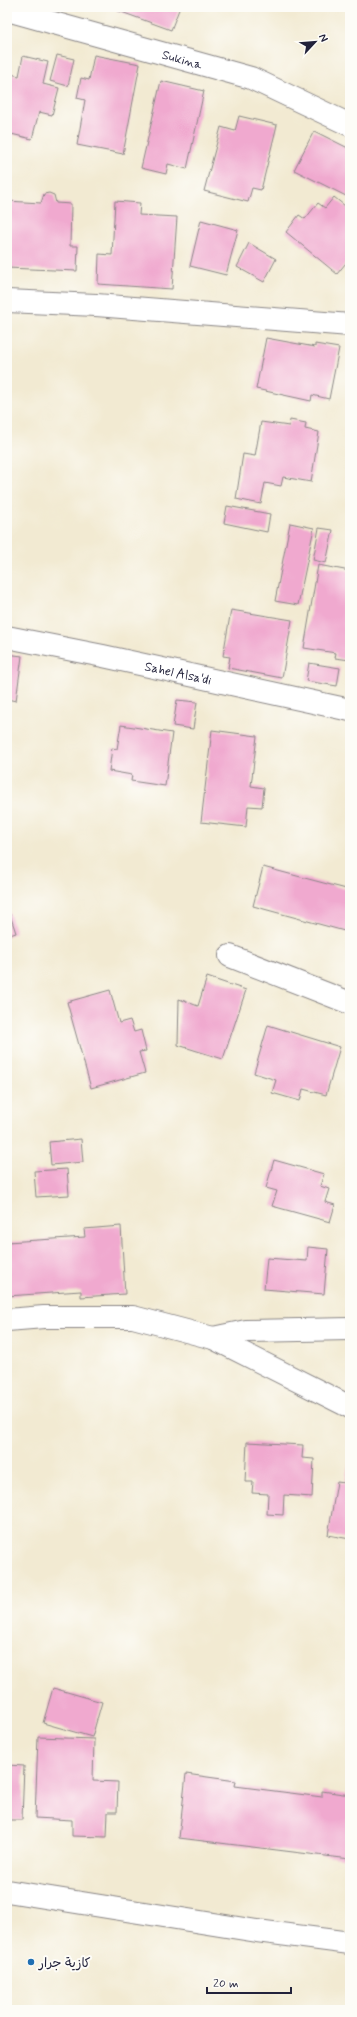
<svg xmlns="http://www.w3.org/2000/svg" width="357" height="2017" font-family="Mynerve,'Playpen Sans Arabic',sans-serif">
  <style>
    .building { fill: #f0a9cf }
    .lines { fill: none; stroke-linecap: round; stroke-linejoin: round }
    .minor-casing { stroke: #8a8686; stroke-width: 24 }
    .minor { stroke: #fff; stroke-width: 22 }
    .poi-dot { fill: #1f6fb2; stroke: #fdfcf7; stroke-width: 1.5 }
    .labels { text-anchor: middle; stroke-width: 4; stroke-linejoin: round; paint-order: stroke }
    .street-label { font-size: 13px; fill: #22223b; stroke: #fdfcf7 }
    .poi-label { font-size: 13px; fill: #22223b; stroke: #fdfcf7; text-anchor: start }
  </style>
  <rect width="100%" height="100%" fill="#fdfcf7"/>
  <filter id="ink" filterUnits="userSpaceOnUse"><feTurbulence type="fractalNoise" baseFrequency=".025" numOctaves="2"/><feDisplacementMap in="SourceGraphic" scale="8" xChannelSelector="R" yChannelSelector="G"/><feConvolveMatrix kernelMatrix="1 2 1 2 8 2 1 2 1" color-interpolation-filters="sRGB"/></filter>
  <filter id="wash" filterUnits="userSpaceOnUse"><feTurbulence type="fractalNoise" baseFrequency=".012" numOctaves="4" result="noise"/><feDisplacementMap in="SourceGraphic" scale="16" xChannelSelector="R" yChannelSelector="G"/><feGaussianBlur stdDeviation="0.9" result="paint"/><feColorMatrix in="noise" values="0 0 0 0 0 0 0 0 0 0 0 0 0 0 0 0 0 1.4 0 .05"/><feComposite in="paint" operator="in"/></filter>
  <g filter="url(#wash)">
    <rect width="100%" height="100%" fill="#f2ead2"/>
    <g id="blocks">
      <g class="building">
        <polygon points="117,7 180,7 171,30 116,10"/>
        <polygon points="57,55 74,59 68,86 50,81"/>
        <polygon points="94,55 140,64 123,154 77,145 85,100 77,98 81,78 89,80"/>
        <polygon points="23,56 48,62 43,84 59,88 52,115 39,112 32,139 7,133 7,73 19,76"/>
        <polygon points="161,81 204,91 187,169 168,164 166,174 141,168"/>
        <polygon points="239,116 277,125 261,190 252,188 248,202 204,191 221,127 235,131"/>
        <polygon points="314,131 350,149 350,198 294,170"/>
        <polygon points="49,193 54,195 56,203 71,204 70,246 78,246 77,271 7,268 7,201 41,203 44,194"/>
        <polygon points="334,197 350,210 350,258 337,274 286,232 299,215 305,219 318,203 325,208"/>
        <polygon points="115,201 140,203 139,215 177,217 172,289 98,284 99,254 112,255"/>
        <polygon points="201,220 238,230 226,275 190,266"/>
        <polygon points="249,243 276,259 264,282 237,267"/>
        <polygon points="266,338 315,347 315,344 339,348 329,399 312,395 311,401 256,389"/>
        <polygon points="290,420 306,423 305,429 319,432 311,482 283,477 281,486 265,483 261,504 236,499 243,454 255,456 261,422 289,426"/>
        <polygon points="227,506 270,514 267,532 224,523"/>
        <polygon points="290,523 314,528 298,605 275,601"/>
        <polygon points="319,528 333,530 326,563 313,560"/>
        <polygon points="318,565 350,571 350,660 335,658 336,653 304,648"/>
        <polygon points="231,610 292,620 282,678 228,668 230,657 223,656"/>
        <polygon points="7,654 22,656 16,701 7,699"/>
        <polygon points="309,663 340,668 337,686 306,681"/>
        <polygon points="177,700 197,702 193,729 173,726"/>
        <polygon points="121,725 172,733 165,786 131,781 132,775 109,771 112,748 117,749"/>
        <polygon points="212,730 257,736 251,786 264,788 262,807 248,806 246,827 201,822"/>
        <polygon points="263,867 350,890 350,925 348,932 253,906"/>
        <polygon points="7,906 16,933 7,936"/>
        <polygon points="207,977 246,990 223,1059 178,1045 179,999 198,1006"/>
        <polygon points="110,990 119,1023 130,1020 134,1032 141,1030 146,1051 139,1052 145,1073 91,1088 67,1002"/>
        <polygon points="268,1025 340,1047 326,1095 303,1089 300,1101 272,1093 276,1080 254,1073"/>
        <polygon points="81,1139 83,1162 51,1165 49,1142"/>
        <polygon points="274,1160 324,1174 320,1186 329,1189 325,1202 335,1205 330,1222 272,1206 277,1191 266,1188"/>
        <polygon points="67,1169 69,1195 36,1197 34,1171"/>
        <polygon points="121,1226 125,1294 81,1297 81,1291 7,1296 7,1242 85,1237 84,1229"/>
        <polygon points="308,1247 328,1249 324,1294 264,1289 267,1258 307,1261"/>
        <polygon points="247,1442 303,1445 302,1458 314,1459 312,1497 284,1495 283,1515 267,1514 268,1494 252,1493 253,1482 245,1482"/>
        <polygon points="349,1461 350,1462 350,1539 328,1535 337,1482 345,1483"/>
        <polygon points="53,1688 102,1702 92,1737 43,1723"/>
        <polygon points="38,1737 94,1739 93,1781 118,1782 117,1812 108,1812 107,1837 72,1836 72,1820 35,1818"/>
        <polygon points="7,1765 24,1766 22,1820 7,1820"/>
        <polygon points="186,1774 236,1781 235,1786 322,1797 322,1791 350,1795 350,1859 179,1838"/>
      </g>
    </g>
  </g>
  <g filter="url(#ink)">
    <use href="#blocks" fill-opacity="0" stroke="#8a8686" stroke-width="1"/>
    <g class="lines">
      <g class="minor-casing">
        <g id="minor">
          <path id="s1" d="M7,10L251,78L350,125"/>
          <polyline points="7,301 96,305 350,325"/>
          <path id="s2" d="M7,637L103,656L350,710"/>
          <polyline points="230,956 350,1003"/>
          <polyline points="7,1320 44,1317 133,1317 213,1338 350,1407"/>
          <polyline points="213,1338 246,1331 350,1329"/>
          <polyline points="7,1891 257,1931 350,1943"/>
        </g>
      </g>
      <use href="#minor" class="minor"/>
    </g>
  </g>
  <circle class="poi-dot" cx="31" cy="1962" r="4"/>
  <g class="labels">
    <g class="street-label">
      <text dy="5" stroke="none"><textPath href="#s1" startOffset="182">Sukina</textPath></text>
      <text dy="5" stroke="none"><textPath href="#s2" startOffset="175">Sahel Alsa'di</textPath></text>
    </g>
    <g class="poi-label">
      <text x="39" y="1967">كازية جرار</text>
    </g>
  </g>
  <rect width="357" height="2017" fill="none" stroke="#fdfcf7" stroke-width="24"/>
  <g transform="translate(315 42) rotate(64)" stroke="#fdfcf7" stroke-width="3" paint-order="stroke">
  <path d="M0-3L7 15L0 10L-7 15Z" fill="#22223b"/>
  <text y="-6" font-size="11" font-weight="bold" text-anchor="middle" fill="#22223b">N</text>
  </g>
  <path d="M207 1987v6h84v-6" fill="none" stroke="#22223b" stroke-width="2"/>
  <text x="213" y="1987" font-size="12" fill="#22223b" stroke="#fdfcf7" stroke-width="3" paint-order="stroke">20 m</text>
</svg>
